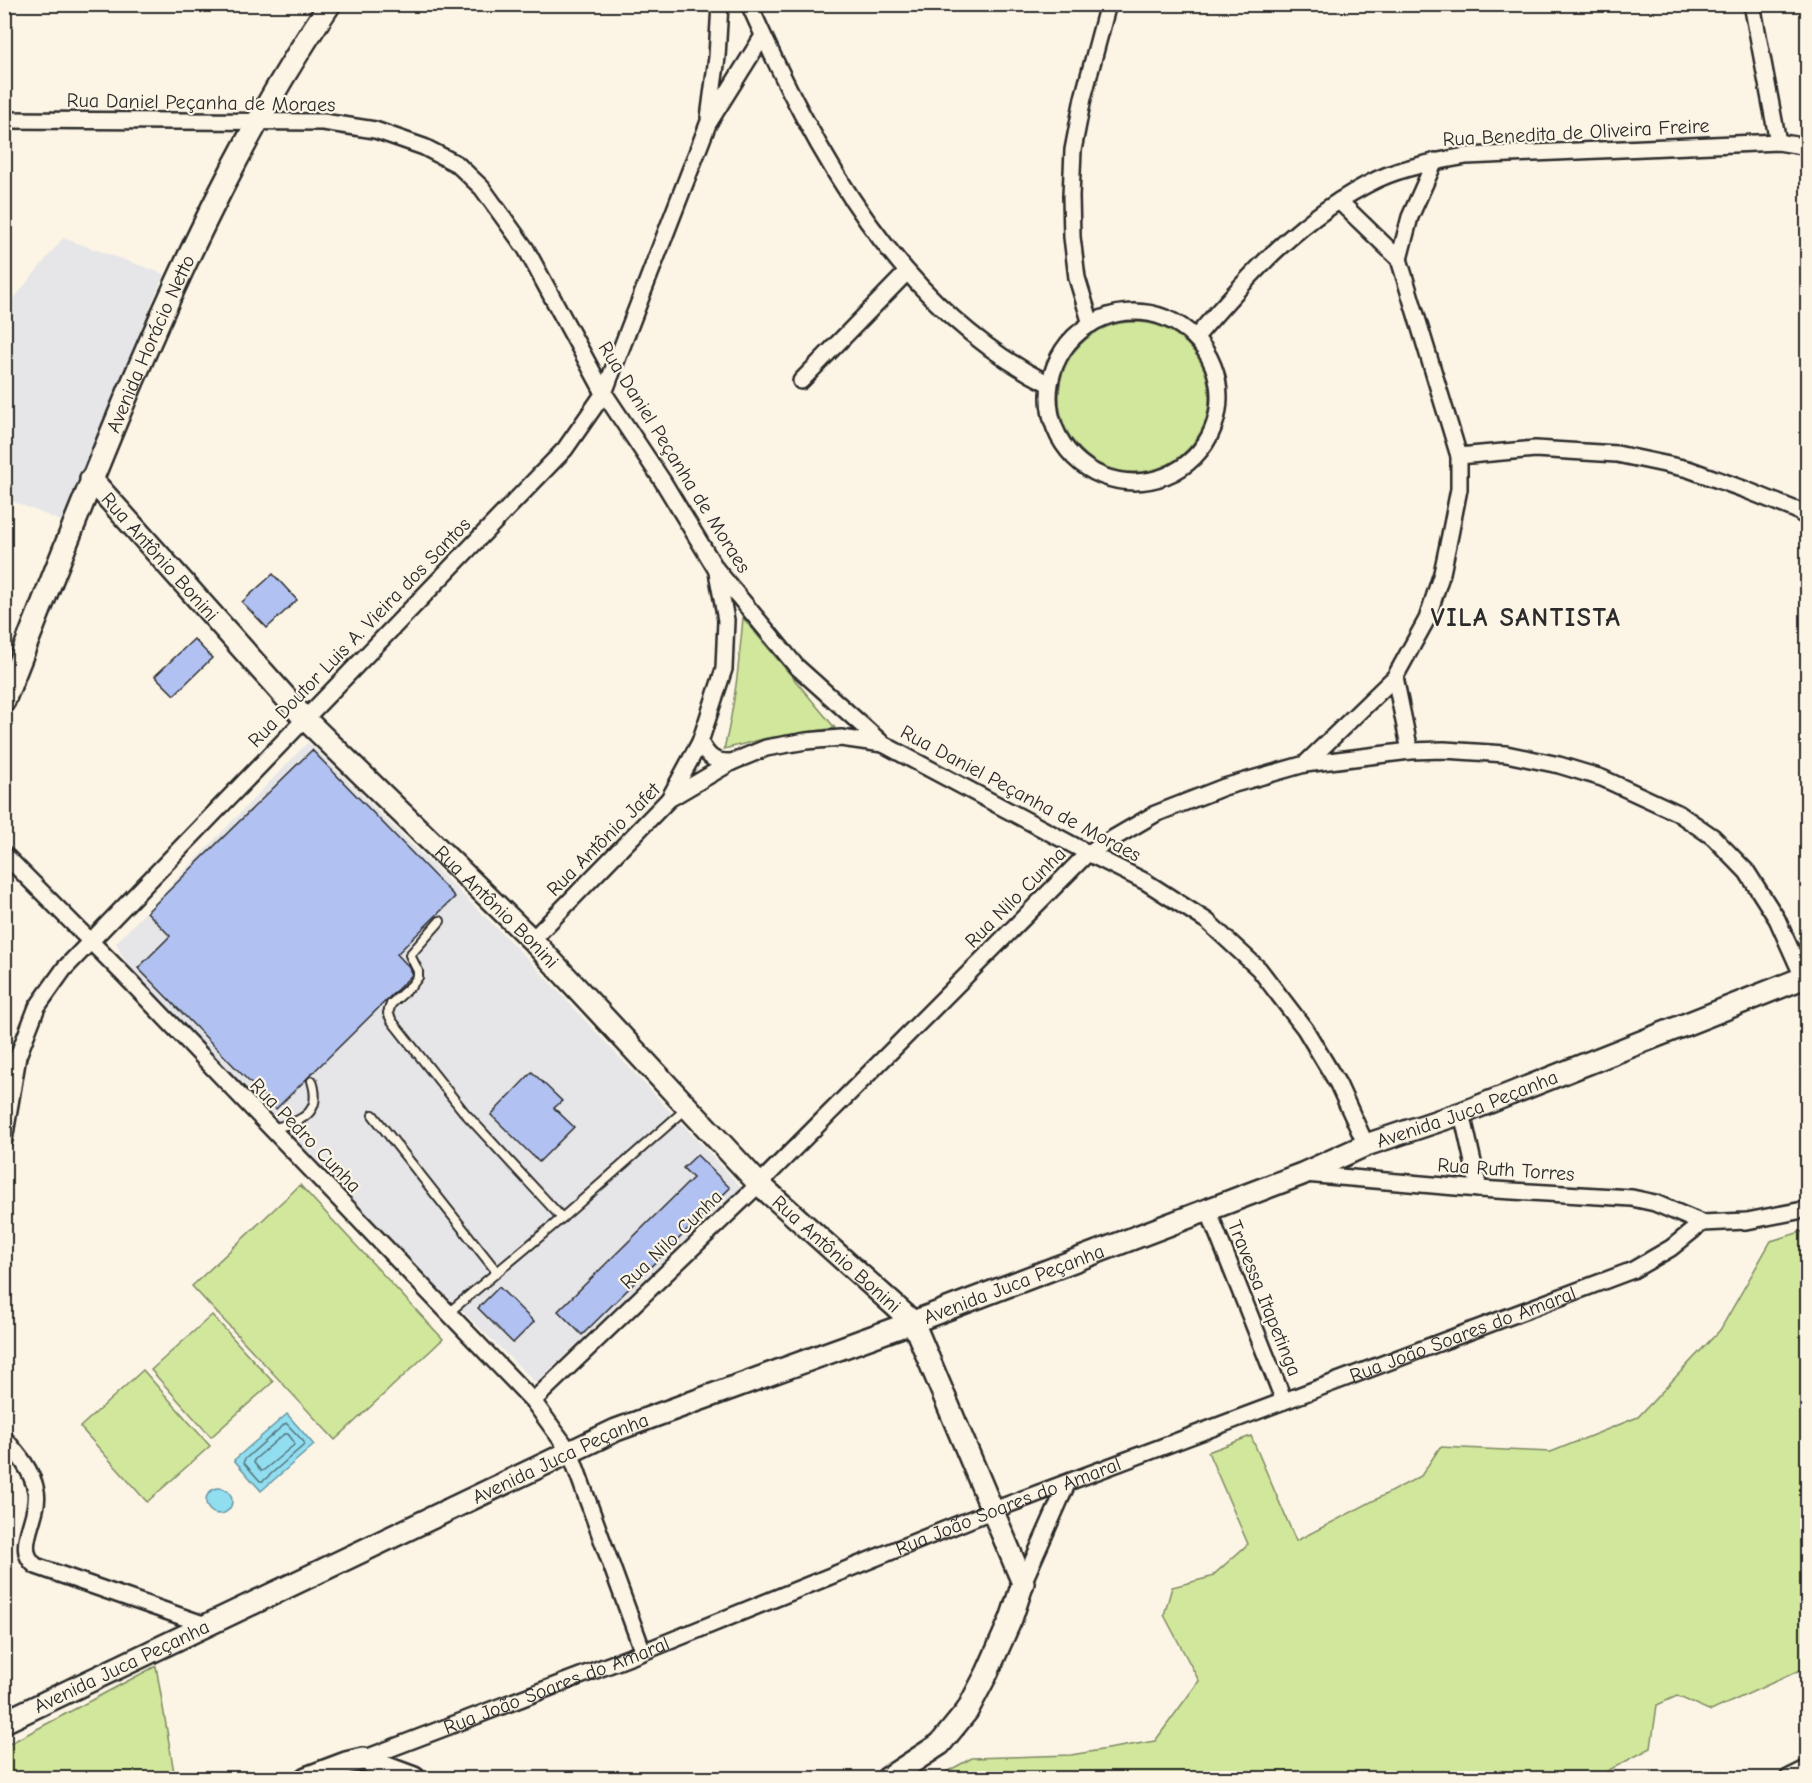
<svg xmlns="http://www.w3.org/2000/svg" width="1812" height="1783" font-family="'Comic Neue',sans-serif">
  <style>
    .built { fill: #e6e6e9 }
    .green { fill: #d1e79c; stroke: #7e8964; stroke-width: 1.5 }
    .water { fill: #91def1; stroke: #6896a2; stroke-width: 1.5 }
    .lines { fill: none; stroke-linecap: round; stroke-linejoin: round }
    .shore { stroke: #54737a; stroke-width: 1.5 }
    .building { fill: #b1c2f2; stroke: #2b2b2b; stroke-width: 1.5 }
    .lane-casing { stroke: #2b2b2b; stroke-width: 12 }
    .street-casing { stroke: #2b2b2b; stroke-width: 20 }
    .secondary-casing { stroke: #2b2b2b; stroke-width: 26 }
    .lane { stroke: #fcf5e5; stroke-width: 8 }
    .street { stroke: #fcf5e5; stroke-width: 15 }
    .secondary { stroke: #fcf5e5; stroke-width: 21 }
    .labels { text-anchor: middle; stroke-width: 4.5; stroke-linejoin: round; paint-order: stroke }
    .street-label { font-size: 20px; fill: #2b2b2b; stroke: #fcf5e5 }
    .district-label { font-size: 26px; font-weight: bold; letter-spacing: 1.5px; fill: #2b2b2b; stroke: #fcf5e5 }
  </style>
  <rect width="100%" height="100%" fill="#fcf5e5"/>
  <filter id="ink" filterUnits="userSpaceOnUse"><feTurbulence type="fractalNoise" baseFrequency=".0167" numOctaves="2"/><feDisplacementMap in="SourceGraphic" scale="12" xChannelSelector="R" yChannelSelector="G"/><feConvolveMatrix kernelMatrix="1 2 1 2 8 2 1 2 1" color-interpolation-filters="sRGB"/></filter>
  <g filter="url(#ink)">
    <g class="built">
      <polygon points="63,238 164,274 61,521 5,498 4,311"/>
      <polygon points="308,742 528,959 741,1187 536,1383 316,1168 128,967 116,943"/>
    </g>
    <g class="green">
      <circle cx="1134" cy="397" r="75"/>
      <path d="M743,618L835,728L767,738L724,749C735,706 739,662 743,618Z"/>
      <polygon points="300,1185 443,1339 335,1440 192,1286"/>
      <polygon points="1807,1230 1807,1667 1711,1711 1677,1696 1657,1705 1651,1748 1594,1778 935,1778 972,1758 1071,1755 1155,1741 1199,1681 1164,1615 1172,1587 1211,1577 1248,1544 1208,1452 1251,1436 1296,1541 1421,1476 1440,1447 1551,1452 1638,1417 1720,1330 1771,1241"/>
      <polygon points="212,1315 273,1382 211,1437 151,1370"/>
      <polygon points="143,1370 210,1446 147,1502 80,1427"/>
      <polygon points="156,1666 175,1778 5,1778 5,1746"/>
    </g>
    <g class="water">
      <polygon points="287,1414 314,1445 261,1491 234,1460"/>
      <circle cx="219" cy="1501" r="13"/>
    </g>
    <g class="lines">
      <g class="shore">
        <polygon points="286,1423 304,1442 304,1445 263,1481 260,1481 244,1463 244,1460"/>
        <polygon points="284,1434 288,1434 294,1442 294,1445 264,1470 261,1471 254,1463 254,1460"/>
      </g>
    </g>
    <g class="building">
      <polygon points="273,574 297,600 267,628 242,602"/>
      <polygon points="194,639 212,658 174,695 155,676"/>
      <polygon points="312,750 455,897 397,954 409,967 412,972 411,976 276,1109 138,968 170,936 147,912"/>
      <polygon points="532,1072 562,1101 554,1108 574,1127 539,1162 491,1115"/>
      <polygon points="697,1155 730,1188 582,1335 558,1311 693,1178 683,1168"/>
      <polygon points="499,1287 534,1322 513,1343 478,1308"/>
    </g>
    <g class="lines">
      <g class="lane-casing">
        <g id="lane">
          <polyline points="440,921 410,955 418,971 418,977 412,985 391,1004 388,1013 392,1021 464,1112 562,1218"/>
          <polyline points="373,1115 497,1272"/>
          <path d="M272,1129C300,1121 323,1115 312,1081"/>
          <polyline points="448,1313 562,1218 686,1109"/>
        </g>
      </g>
      <g class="street-casing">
        <g id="street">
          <path d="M749,4C815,152 899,309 1049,384"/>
          <polyline points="1752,4 1778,142"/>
          <polyline points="709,118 717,57 720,4"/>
          <polyline points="4,120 323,122 375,130 424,147 457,164 482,188 526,249 604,393 662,480 716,569 796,666 883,744 1088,853 1146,882 1207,921 1259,969 1305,1029 1338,1084 1366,1145"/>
          <polyline points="1399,259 1410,217 1435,161"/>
          <circle cx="1134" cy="397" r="85"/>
          <polyline points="1091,324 1077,278 1072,237 1071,196 1073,150 1083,98 1108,4"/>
          <path d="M1195,338C1250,274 1301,216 1378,179C1404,167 1438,161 1466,156L1778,142L1808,147"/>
          <polyline points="801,381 907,272"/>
          <polyline points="1459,456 1535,449 1617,454 1688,469 1746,490 1796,510 1808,518"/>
          <polyline points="1395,677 1410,751"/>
          <path d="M700,742C708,757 714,763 732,762"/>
          <polyline points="1305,764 1395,677 1427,619 1442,573 1450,535 1459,489 1459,456 1399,259 1339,201"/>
          <polyline points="669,799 700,742 724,669 726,620 717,572"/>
          <polyline points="4,854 123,974 533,1401 570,1452 643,1652"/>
          <polyline points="532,940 669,799 732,762 766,748 806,741 841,738 883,744"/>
          <polyline points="1462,1113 1479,1189"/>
          <polyline points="4,1140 18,1056 37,1007 64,969 565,449 604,393 708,124 763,36"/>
          <polyline points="1305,1174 1479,1189 1632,1198 1655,1203 1702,1223 1747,1221 1808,1209"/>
          <polyline points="1208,1210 1284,1401"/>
          <polyline points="533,1401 759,1184 1088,853 1155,814 1224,787 1305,764 1410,751 1444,750 1506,754 1559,765 1602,778 1678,813 1713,837 1747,872 1777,919 1803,977"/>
          <path d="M4,1438C18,1454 32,1470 36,1491C41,1516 12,1548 36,1566L206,1625"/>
          <polyline points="1023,1583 1067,1484"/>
          <path id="s1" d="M363,1759L643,1652L991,1511L1633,1270L1671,1248L1702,1223"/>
          <polyline points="1788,1778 1808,1768"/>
        </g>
      </g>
      <g class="secondary-casing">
        <g id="secondary">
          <path id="s2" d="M91,479L305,719L532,940L759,1184L913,1322L1023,1583L1011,1619L987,1673L967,1711L940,1744L888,1778"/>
          <path id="s3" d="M4,701C46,594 88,487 133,381C189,250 249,123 330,4"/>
          <path id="s4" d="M4,1722L616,1430L913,1322L1302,1174L1366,1145L1462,1113L1808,976"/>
          <polyline points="306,1778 346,1763 363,1759 414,1778"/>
        </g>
      </g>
      <use href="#lane" class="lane"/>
      <use href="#street" class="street"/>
      <use href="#secondary" class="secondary"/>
    </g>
  </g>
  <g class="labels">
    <g class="street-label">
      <text transform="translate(201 102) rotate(1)" y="7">Rua Daniel Peçanha de Moraes</text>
      <text transform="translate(1576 132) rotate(-3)" y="7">Rua Benedita de Oliveira Freire</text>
      <text dy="7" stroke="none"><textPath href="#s3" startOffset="386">Avenida Horácio Netto</textPath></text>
      <text transform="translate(675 457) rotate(58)" y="7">Rua Daniel Peçanha de Moraes</text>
      <text dy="7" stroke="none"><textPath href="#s2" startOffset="104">Rua Antônio Bonini</textPath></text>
      <text transform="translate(359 632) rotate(-46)" y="7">Rua Doutor Luis A. Vieira dos Santos</text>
      <text transform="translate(1021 793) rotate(28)" y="7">Rua Daniel Peçanha de Moraes</text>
      <text transform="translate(603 839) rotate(-45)" y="7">Rua Antônio Jafet</text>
      <text transform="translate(1015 897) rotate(-45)" y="7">Rua Nilo Cunha</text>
      <text dy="7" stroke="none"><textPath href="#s2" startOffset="590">Rua Antônio Bonini</textPath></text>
      <text dy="7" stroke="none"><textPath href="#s4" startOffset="1588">Avenida Juca Peçanha</textPath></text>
      <text transform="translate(306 1135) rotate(46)" y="7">Rua Pedro Cunha</text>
      <text transform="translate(1506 1169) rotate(4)" y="7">Rua Ruth Torres</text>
      <text transform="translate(671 1239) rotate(-44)" y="7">Rua Nilo Cunha</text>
      <text dy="7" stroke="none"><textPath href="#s2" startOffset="1076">Rua Antônio Bonini</textPath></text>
      <text dy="7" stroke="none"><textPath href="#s4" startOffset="1102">Avenida Juca Peçanha</textPath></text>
      <text transform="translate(1265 1298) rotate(68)" y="7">Travessa Itapetinga</text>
      <text dy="7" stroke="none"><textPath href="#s1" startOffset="1179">Rua João Soares do Amaral</textPath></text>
      <text dy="7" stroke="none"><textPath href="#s4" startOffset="616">Avenida Juca Peçanha</textPath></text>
      <text dy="7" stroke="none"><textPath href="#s1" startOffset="693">Rua João Soares do Amaral</textPath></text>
      <text dy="7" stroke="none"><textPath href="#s4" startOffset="130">Avenida Juca Peçanha</textPath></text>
      <text dy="7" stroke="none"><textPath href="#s1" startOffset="207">Rua João Soares do Amaral</textPath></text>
    </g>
    <g class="district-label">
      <text x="1526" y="626">VILA SANTISTA</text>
    </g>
  </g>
  <rect width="1812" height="1783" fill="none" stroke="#fcf5e5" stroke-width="24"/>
  <rect x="12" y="12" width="1788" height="1759" fill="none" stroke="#2b2b2b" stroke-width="2" filter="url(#ink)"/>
</svg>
